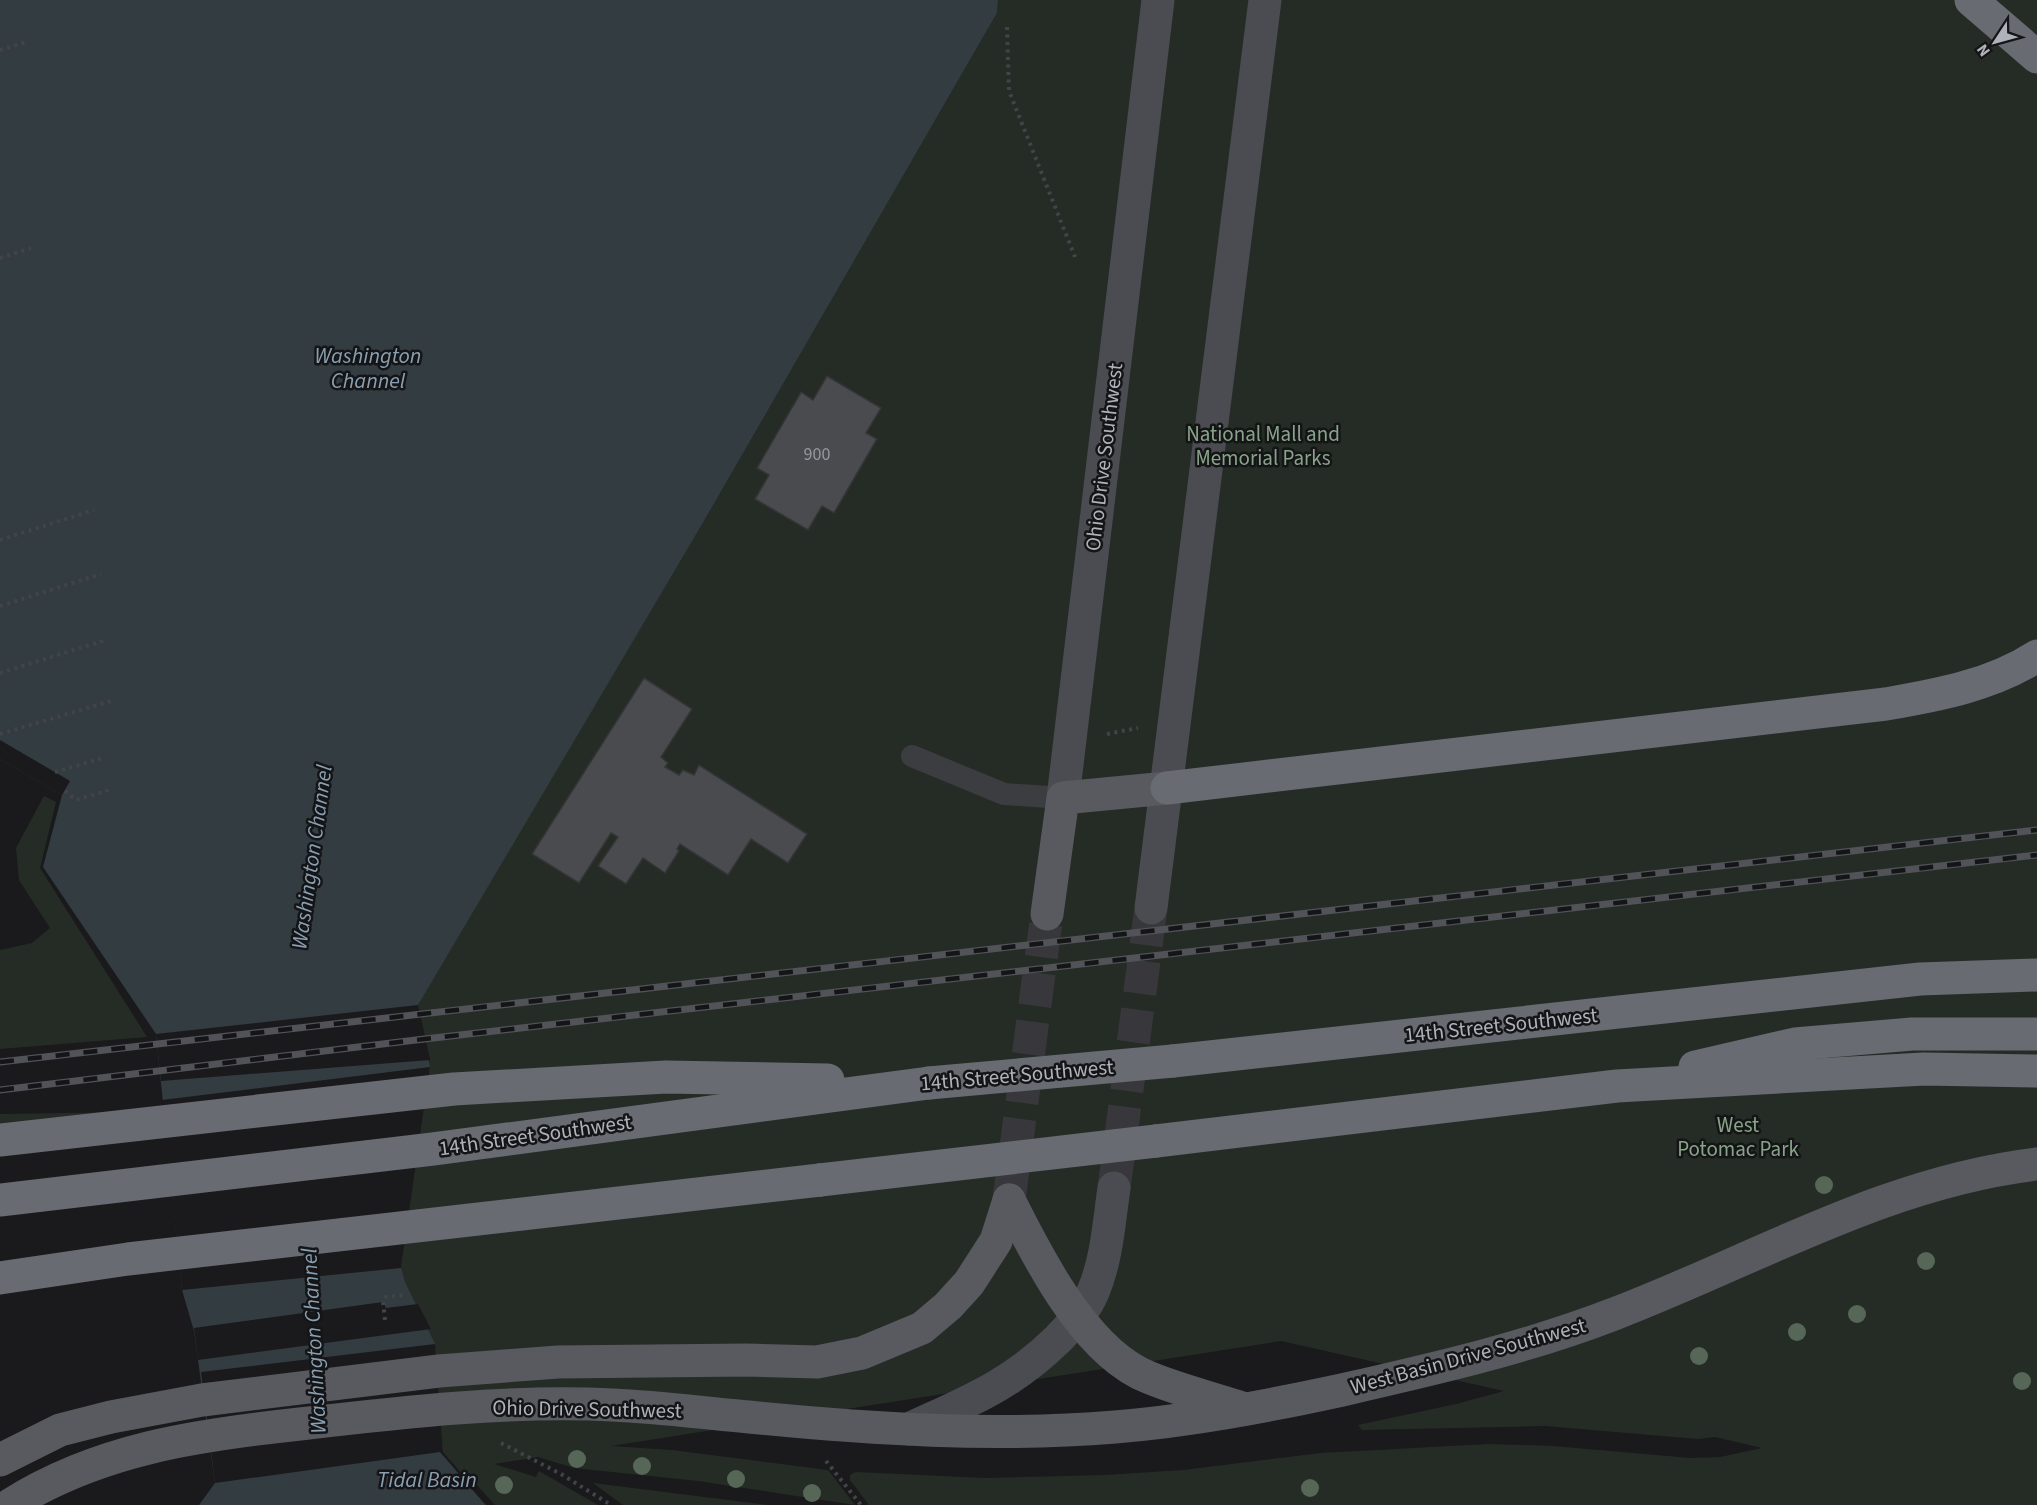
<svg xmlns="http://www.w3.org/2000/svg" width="2037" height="1505" font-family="'Source Sans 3',sans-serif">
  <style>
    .green { fill: #252c25 }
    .water { fill: #333c41 }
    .pier { fill: #1a1a1c }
    .building { fill: #494b4f; stroke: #353538; stroke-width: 1.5 }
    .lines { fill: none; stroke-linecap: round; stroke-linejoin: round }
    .secondary-tunnel { stroke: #38383c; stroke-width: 33; stroke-dasharray: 33 16; stroke-linecap: butt }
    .primary-tunnel { stroke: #38383c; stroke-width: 33; stroke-dasharray: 33 16; stroke-linecap: butt }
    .path { stroke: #424448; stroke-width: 4; stroke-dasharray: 3 4.5; stroke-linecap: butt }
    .lane { stroke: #3c3d41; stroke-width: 22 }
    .secondary { stroke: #4a4c51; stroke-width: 33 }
    .primary { stroke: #585a60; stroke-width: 33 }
    .highway { stroke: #686b72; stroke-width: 33 }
    .rail-casing { stroke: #515358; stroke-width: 7 }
    .rail { stroke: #151517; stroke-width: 4.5; stroke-dasharray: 14; stroke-linecap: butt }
    .highway-bridge { stroke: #686b72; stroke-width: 33 }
    .tree { fill: #566657 }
    .labels { text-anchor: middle; stroke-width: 5; stroke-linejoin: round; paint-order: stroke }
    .number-label { font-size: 18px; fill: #9598a0 }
    .park-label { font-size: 21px; fill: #87a488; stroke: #151517 }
    .street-label { font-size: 21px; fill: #aeb2bb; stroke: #151517 }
    .water-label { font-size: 22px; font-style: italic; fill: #89a0b2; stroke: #151517 }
  </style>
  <rect width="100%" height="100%" fill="#1a1a1c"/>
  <g class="green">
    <polygon points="998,0 2037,0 2037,1505 869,1505 850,1480 850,1475 856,1472 985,1478 1105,1475 1183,1470 1321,1453 1488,1444 1553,1446 1691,1458 1720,1457 1762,1448 1715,1437 1698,1439 1545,1426 1362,1430 1358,1425 1456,1404 1504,1391 1281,1341 611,1446 672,1450 828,1470 855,1505 698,1481 574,1468 538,1457 494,1464 536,1477 539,1471 598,1505 495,1505 466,1473 460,1476 213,1317 430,1060 418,1005 422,995 704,521 997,13"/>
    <polygon points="44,796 56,802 40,868 147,1037 0,1049 0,950 32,943 50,928 19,880 16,848"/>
    <polygon points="132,1112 0,1128 0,1114"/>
    <polygon points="593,1483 768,1505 623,1505"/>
  </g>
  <polygon class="water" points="0,0 998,0 997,13 704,521 418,1005 430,1067 401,1268 405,1282 435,1344 443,1452 460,1476 486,1505 199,1505 215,1483 194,1331 182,1290 156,1034 43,867 62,795 0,759"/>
  <g class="pier">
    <polygon points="0,740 70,781 62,795 0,759"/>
    <polygon points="418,1005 430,1060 161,1081 156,1034"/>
    <polygon points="430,1067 401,1268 182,1290 162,1100"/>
    <polygon points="383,1302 386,1308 418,1304 431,1329 198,1360 194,1328"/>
    <polygon points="435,1344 443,1452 489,1505 486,1505 440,1452 215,1483 201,1372"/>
  </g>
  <g class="building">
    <polygon points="827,376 881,408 866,433 877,439 834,513 822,506 808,530 755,499 769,475 757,468 801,392 813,400"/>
    <polygon points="644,678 692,709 661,757 668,763 665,767 679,775 683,770 694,775 699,765 807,834 788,863 751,839 728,875 680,844 677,849 679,851 665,873 643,858 626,884 598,866 618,837 611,833 579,883 532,854"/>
  </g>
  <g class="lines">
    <polyline class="secondary-tunnel" points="1114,1188 1151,908"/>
    <polyline class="primary-tunnel" points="1009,1200 1047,914"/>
    <g class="path">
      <polyline points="1007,27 1009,91 1075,257"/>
      <polyline points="0,50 26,42"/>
      <polyline points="0,258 31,248"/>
      <polyline points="0,540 94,510"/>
      <polyline points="0,606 101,574"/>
      <polyline points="0,673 106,640"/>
      <polyline points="0,734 111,701"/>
      <polyline points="1107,734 1138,728"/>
      <polyline points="55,772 103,758"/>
      <polyline points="65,791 76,800 109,790"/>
      <polyline points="385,1320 383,1302 386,1297 405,1295"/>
      <polyline points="501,1443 561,1474 611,1505"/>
      <polyline points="826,1461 861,1505"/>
    </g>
    <polyline class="lane" points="912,756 1004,794 1063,798"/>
    <g class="secondary">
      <polyline points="1063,798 1158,0"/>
      <polyline points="1151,908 1265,0"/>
      <path d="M909,1429C969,1401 1010,1386 1058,1339C1072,1324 1085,1311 1093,1292C1107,1259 1109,1222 1114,1188"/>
    </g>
    <g class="primary">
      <polyline points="1047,914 1063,798 1167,788"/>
      <path d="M1009,1200C1037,1256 1081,1343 1139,1373C1167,1387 1209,1397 1239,1407"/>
      <polyline points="0,1460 60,1430 111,1417 202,1400 439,1371 558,1362 746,1360 817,1362 862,1353 922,1328 948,1306 969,1283 996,1241 1009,1200"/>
      <path d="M10,1505C98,1449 198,1435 300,1424C404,1412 509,1400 613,1405C659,1407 703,1413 749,1417C869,1429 994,1437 1115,1427C1191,1421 1268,1406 1342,1390C1434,1369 1526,1348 1614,1314C1755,1260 1885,1182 2037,1164"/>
    </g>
    <g class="highway">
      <polyline points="1971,0 2037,57"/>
      <path d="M1167,788L1886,704C1938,695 1992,685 2037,656"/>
      <polyline points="1173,1061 1920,979 2037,975"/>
      <polyline points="1695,1067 1795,1044 1912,1034 2037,1034"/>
      <polyline points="0,1140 454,1089 666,1077 828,1080"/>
      <polyline points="1156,1141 1617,1086 1924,1069 2037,1071"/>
      <polyline points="0,1200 433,1149 929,1083"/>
      <polyline points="0,1278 128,1259 820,1180"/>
    </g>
    <g class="rail-casing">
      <g id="rail">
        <polyline points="0,1062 2037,830"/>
        <polyline points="0,1090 416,1040 2037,855"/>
      </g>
    </g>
    <use href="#rail" class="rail"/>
    <g class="highway-bridge">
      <polyline points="929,1083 1173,1061"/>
      <polyline points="820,1180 1156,1141"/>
    </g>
  </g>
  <g class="tree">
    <circle cx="1824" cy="1185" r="9"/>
    <circle cx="1926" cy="1261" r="9"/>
    <circle cx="1857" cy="1314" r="9"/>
    <circle cx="1797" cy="1332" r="9"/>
    <circle cx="1699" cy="1356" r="9"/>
    <circle cx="2022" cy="1381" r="9"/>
    <circle cx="577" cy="1459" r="9"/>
    <circle cx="642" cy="1466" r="9"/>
    <circle cx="736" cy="1479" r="9"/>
    <circle cx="504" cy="1485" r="9"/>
    <circle cx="1310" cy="1488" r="9"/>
    <circle cx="812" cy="1493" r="9"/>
  </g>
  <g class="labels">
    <g class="number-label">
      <text x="817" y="460">900</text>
    </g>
    <g class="park-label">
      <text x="1263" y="441">National Mall and<tspan x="1263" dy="24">Memorial Parks</tspan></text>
      <text x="1738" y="1132">West<tspan x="1738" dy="24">Potomac Park</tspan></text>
    </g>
    <g class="street-label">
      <text transform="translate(1104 457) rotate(-83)" y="7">Ohio Drive Southwest</text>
      <text transform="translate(1501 1025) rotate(-6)" y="7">14th Street Southwest</text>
      <text transform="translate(1017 1075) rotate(-5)" y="7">14th Street Southwest</text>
      <text transform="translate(535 1135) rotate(-8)" y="7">14th Street Southwest</text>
      <text transform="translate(1468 1356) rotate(-15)" y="7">West Basin Drive Southwest</text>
      <text transform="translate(587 1409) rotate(1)" y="7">Ohio Drive Southwest</text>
    </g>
    <g class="water-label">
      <text x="368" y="363">Washington<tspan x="368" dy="25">Channel</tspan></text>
      <text transform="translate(311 857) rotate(-82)" y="8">Washington Channel</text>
      <text transform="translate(313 1341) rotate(-93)" y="8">Washington Channel</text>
      <text x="427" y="1487">Tidal Basin</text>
    </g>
  </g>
  <g transform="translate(1995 42) rotate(234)" stroke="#151517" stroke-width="4.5" paint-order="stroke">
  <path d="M0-4.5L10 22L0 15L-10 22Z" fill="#aeb2bb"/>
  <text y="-9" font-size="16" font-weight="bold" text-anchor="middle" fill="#aeb2bb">N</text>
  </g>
</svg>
